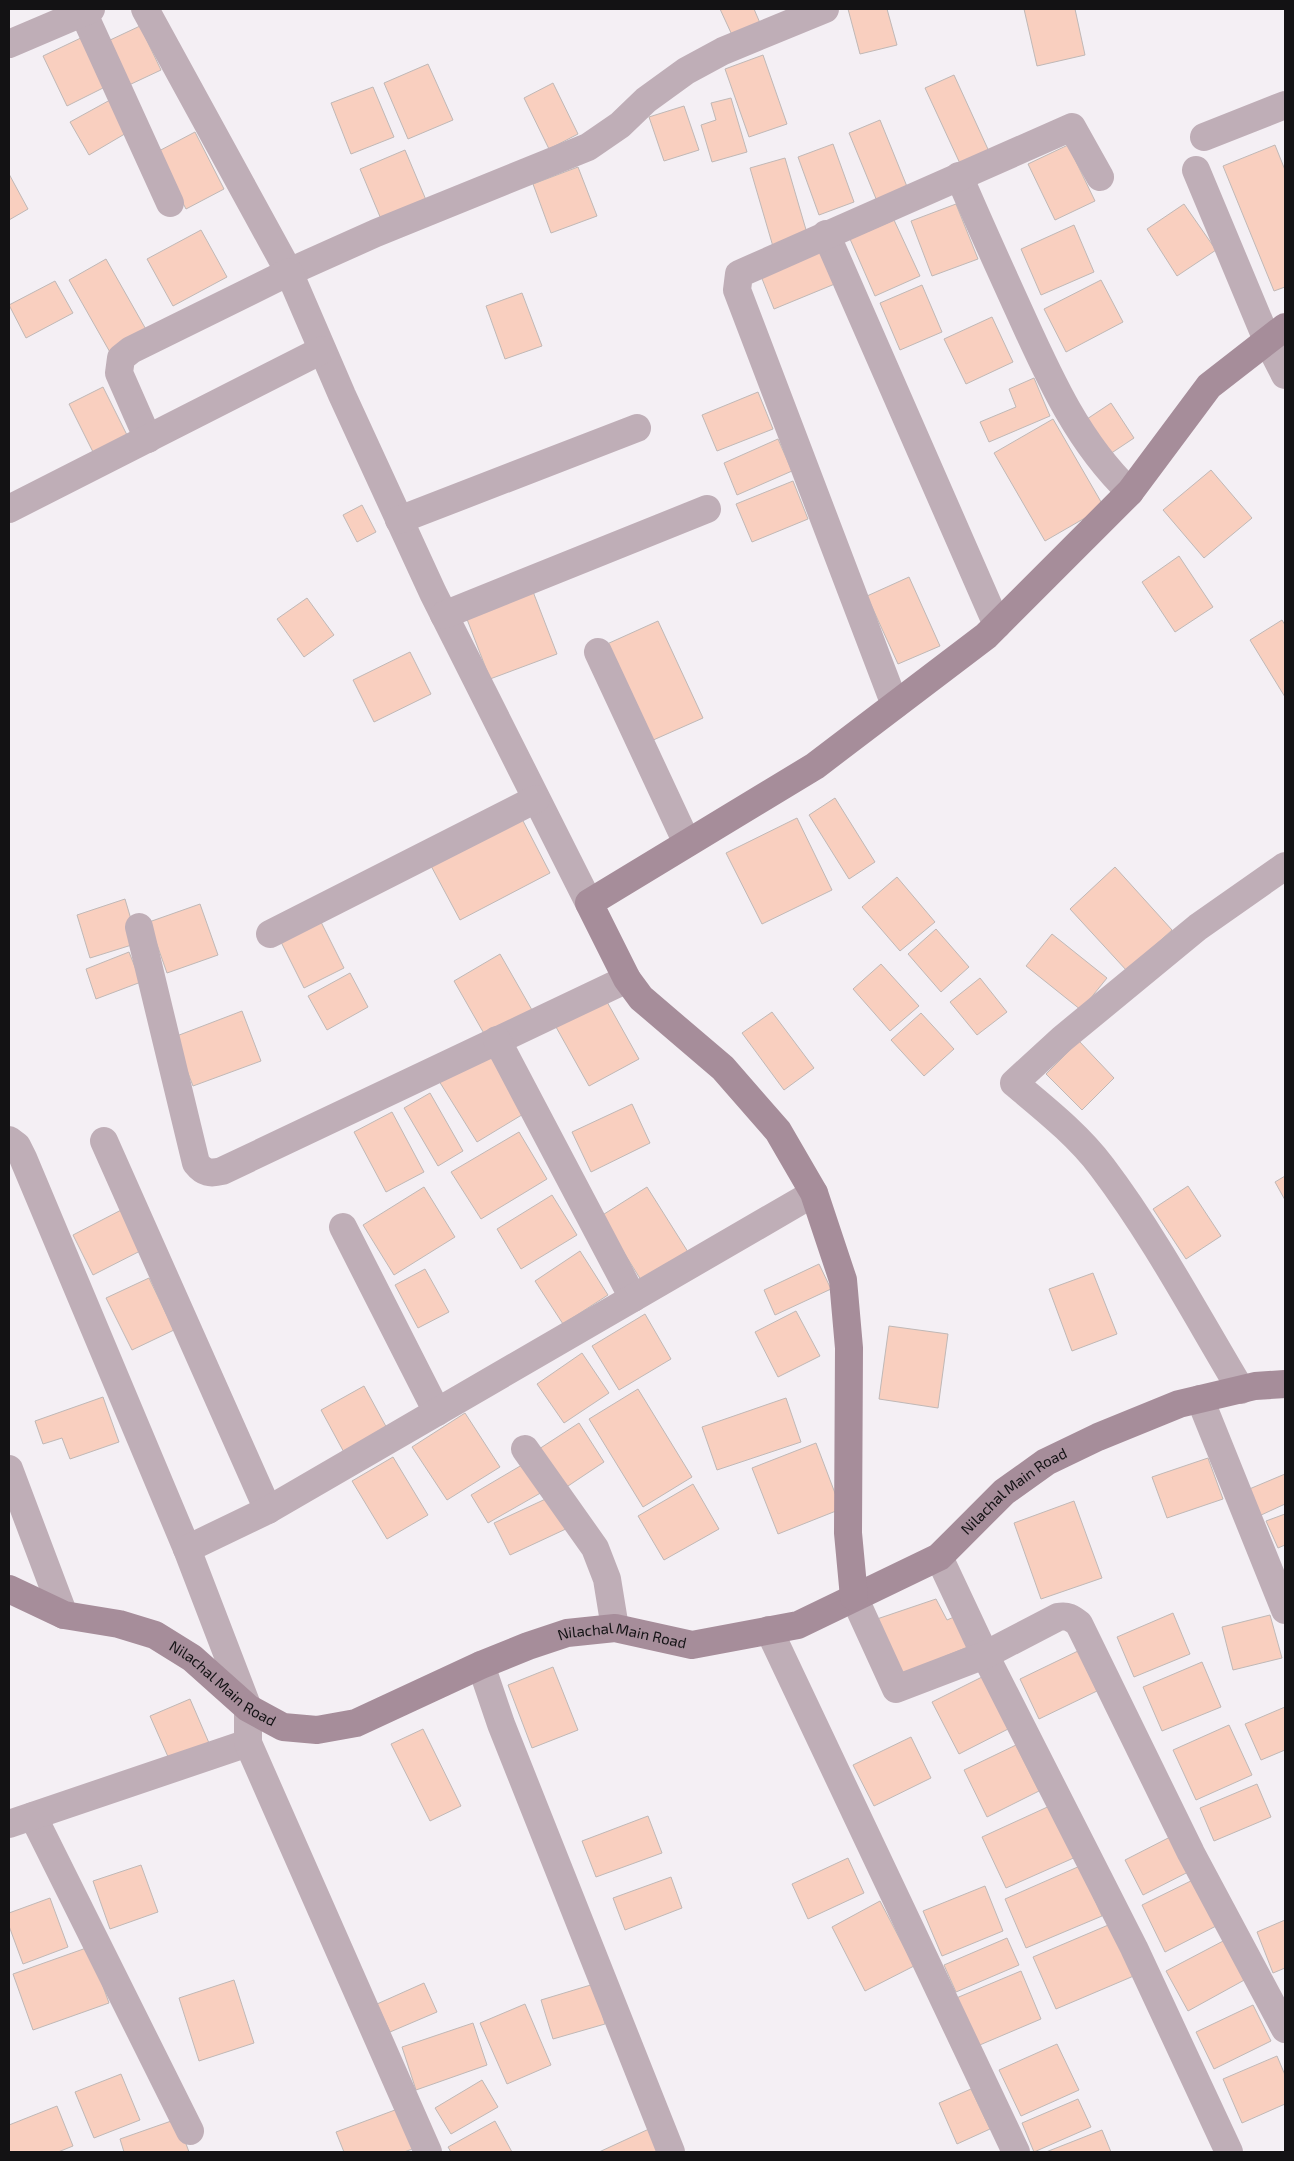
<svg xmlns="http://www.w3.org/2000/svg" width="1294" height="2161" font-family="'Exo 2',sans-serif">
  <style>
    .building { fill: #f9cfbf; stroke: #c0b8b6 }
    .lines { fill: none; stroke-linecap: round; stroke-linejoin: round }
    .street { stroke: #bfaeb7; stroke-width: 28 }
    .secondary { stroke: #a68d9a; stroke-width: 28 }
    .labels { text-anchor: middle; stroke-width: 4; stroke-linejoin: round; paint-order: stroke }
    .street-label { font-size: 15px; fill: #131214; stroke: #f4eff4 }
  </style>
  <rect width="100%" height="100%" fill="#f4eff4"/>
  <g class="building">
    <polygon points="720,9 754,9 760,23 732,35"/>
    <polygon points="848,9 887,9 897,45 860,54"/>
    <polygon points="1024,9 1075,9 1085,55 1037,66"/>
    <polygon points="140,26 161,70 129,85 108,41"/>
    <polygon points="85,36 109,85 67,106 43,56"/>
    <polygon points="763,55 787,124 749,137 725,69"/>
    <polygon points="428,64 453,120 408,139 384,83"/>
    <polygon points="954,75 992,158 963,170 925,88"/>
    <polygon points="553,83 578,134 549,149 524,98"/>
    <polygon points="373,87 394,137 351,154 331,103"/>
    <polygon points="731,98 747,152 712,162 701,125 716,120 711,103"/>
    <polygon points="110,100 128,132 89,155 70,122"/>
    <polygon points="684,106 699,150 664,161 649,117"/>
    <polygon points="880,120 910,194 879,206 849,133"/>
    <polygon points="195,132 224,189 186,209 157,152"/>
    <polygon points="833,144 854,202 819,215 798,157"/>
    <polygon points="1068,145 1095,201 1055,220 1028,164"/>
    <polygon points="1275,145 1285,170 1285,287 1274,291 1223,166"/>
    <polygon points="405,150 426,200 381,219 360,169"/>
    <polygon points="785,158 809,240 774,250 750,168"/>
    <polygon points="578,167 597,216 551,233 533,184"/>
    <polygon points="9,174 28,209 9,220"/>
    <polygon points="956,204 978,259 932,276 911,221"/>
    <polygon points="1184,204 1216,250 1177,276 1147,229"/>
    <polygon points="894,220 920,276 875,296 850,239"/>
    <polygon points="1074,225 1094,272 1041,295 1021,249"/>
    <polygon points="201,230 227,277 173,306 147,259"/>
    <polygon points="826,243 842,281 774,309 759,271"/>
    <polygon points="106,259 148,333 111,354 69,280"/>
    <polygon points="1101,280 1123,322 1066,352 1044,309"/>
    <polygon points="55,281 73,313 26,338 9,305"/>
    <polygon points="922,285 942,332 900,350 880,303"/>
    <polygon points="522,293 542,346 505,359 486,306"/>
    <polygon points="992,317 1013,362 966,384 944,339"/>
    <polygon points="1034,378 1050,416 989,442 980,422 1016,407 1009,389"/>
    <polygon points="103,387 127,435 93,452 69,404"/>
    <polygon points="758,392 773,429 717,451 702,415"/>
    <polygon points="1111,403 1134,438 1107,456 1084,421"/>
    <polygon points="1053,419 1104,507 1045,541 994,453"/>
    <polygon points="778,439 792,471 737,495 724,463"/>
    <polygon points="1211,470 1252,518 1204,558 1163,510"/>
    <polygon points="793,481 808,519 752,542 736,504"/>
    <polygon points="362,505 376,532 357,542 343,515"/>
    <polygon points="1179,556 1213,607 1175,632 1142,582"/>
    <polygon points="909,577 940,646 898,664 867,596"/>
    <polygon points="532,589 557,654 490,679 465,614"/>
    <polygon points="307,598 334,635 304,657 277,619"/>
    <polygon points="1282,620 1285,625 1285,697 1250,640"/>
    <polygon points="658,621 703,718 651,741 607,644"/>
    <polygon points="410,652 431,694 374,722 353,680"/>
    <polygon points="835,798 875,862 849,879 809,815"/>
    <polygon points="521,817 550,873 460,920 430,864"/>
    <polygon points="797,818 832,890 762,924 726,853"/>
    <polygon points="1115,867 1172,930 1127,971 1070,909"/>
    <polygon points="897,877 935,922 900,951 862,907"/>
    <polygon points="125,899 138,943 90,958 77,915"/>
    <polygon points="200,904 218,955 167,973 149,922"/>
    <polygon points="320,920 344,968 304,988 280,940"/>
    <polygon points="936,929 969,967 941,992 908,954"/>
    <polygon points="1052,934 1107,978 1081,1010 1026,966"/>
    <polygon points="129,952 141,982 96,999 86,969"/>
    <polygon points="500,954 532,1010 486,1037 454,981"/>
    <polygon points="881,964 919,1006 890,1031 853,989"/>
    <polygon points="350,973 368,1007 327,1030 308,996"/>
    <polygon points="980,978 1007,1012 977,1035 950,1002"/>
    <polygon points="606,1000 639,1059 589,1086 556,1027"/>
    <polygon points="242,1011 261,1061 193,1086 174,1037"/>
    <polygon points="772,1012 814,1068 784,1090 742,1033"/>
    <polygon points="921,1013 954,1049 924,1076 891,1040"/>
    <polygon points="1079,1041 1114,1078 1082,1110 1046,1074"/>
    <polygon points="487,1051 525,1113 477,1142 439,1081"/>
    <polygon points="430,1093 463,1151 438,1166 404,1108"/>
    <polygon points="632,1104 650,1143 591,1172 572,1132"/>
    <polygon points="392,1112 424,1172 386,1192 354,1132"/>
    <polygon points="519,1132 547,1179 481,1219 451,1172"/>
    <polygon points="1285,1176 1285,1200 1275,1182"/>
    <polygon points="1188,1186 1221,1236 1186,1259 1153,1209"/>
    <polygon points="424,1187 455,1237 394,1275 363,1225"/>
    <polygon points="647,1187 688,1252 641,1280 601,1216"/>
    <polygon points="552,1195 577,1235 521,1269 497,1229"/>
    <polygon points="127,1207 148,1247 93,1275 73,1235"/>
    <polygon points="580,1251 608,1295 563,1324 535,1281"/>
    <polygon points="819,1264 831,1289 775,1315 764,1290"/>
    <polygon points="425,1269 449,1312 418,1328 395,1285"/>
    <polygon points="1093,1273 1117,1334 1072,1351 1049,1289"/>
    <polygon points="149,1278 174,1330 132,1350 106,1298"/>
    <polygon points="796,1311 820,1356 778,1377 755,1332"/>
    <polygon points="645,1314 671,1359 619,1390 592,1346"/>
    <polygon points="889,1326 948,1334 938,1408 879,1399"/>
    <polygon points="582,1353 609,1393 564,1423 537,1384"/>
    <polygon points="364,1386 389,1432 346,1456 321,1410"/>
    <polygon points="638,1389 692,1477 643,1507 589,1419"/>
    <polygon points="103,1397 119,1442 70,1459 62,1438 43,1444 35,1421"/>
    <polygon points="786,1398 801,1442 717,1470 702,1427"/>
    <polygon points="465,1413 500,1467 447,1500 412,1447"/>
    <polygon points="579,1423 604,1462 565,1488 539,1449"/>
    <polygon points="816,1443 841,1509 778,1534 752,1468"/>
    <polygon points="393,1457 428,1515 387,1539 352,1481"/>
    <polygon points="1208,1458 1223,1499 1167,1518 1152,1477"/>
    <polygon points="527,1462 544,1491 488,1523 471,1495"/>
    <polygon points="1285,1474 1285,1504 1259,1516 1247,1490"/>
    <polygon points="693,1484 719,1529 664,1560 638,1516"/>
    <polygon points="552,1496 568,1528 510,1555 494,1523"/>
    <polygon points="1074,1501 1102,1578 1041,1599 1014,1523"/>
    <polygon points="1285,1514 1285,1545 1278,1548 1266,1521"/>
    <polygon points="936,1599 947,1620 961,1614 975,1644 900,1675 874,1620"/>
    <polygon points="1173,1613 1190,1654 1134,1677 1117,1637"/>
    <polygon points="1270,1615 1282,1658 1233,1670 1222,1627"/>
    <polygon points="1078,1651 1097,1691 1039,1719 1020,1679"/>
    <polygon points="1202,1662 1221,1707 1162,1731 1143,1687"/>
    <polygon points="553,1667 578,1730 532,1748 508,1685"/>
    <polygon points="986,1675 1012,1727 959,1754 932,1702"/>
    <polygon points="190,1699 209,1743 169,1759 150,1716"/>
    <polygon points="1285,1707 1285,1750 1261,1760 1245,1724"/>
    <polygon points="1229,1725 1252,1775 1196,1800 1173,1750"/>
    <polygon points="423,1729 461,1806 430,1821 391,1744"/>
    <polygon points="911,1737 931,1778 874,1806 853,1765"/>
    <polygon points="1016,1745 1039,1791 987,1817 964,1770"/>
    <polygon points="1257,1784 1271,1817 1214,1841 1200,1808"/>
    <polygon points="1054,1804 1078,1856 1006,1888 982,1837"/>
    <polygon points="648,1816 662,1853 596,1877 582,1841"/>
    <polygon points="1178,1833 1196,1868 1143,1895 1125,1860"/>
    <polygon points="848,1858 864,1893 808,1919 792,1884"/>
    <polygon points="141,1865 158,1912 110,1929 93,1881"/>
    <polygon points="1080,1866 1102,1916 1026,1948 1005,1899"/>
    <polygon points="1201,1876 1224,1922 1165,1952 1142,1905"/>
    <polygon points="671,1877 682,1908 625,1930 613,1898"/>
    <polygon points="985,1886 1003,1931 942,1956 923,1911"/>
    <polygon points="50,1898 68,1947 23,1964 9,1926 9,1913"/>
    <polygon points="880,1901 914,1966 865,1991 832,1927"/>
    <polygon points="1285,1920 1285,1968 1273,1973 1257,1932"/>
    <polygon points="1113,1923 1136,1975 1056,2009 1033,1957"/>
    <polygon points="1007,1938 1019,1965 956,1992 944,1965"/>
    <polygon points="1227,1939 1248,1978 1188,2011 1166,1971"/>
    <polygon points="89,1947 109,2003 33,2030 13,1974"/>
    <polygon points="1021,1971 1041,2019 975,2047 954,1999"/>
    <polygon points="234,1980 254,2043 199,2061 179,1998"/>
    <polygon points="424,1983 437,2012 390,2032 377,2004"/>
    <polygon points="594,1984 605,2024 553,2039 541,2000"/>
    <polygon points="525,2004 551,2065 507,2084 480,2023"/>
    <polygon points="1253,2005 1271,2041 1214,2069 1196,2032"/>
    <polygon points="473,2023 487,2065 416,2090 402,2047"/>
    <polygon points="1057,2044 1079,2090 1021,2116 999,2070"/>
    <polygon points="1277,2056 1285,2075 1285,2104 1242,2123 1223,2079"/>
    <polygon points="121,2074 140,2120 94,2138 75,2092"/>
    <polygon points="482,2080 498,2107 451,2134 435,2108"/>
    <polygon points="971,2089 990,2129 957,2144 939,2103"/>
    <polygon points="1078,2099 1091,2127 1034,2152 1022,2123"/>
    <polygon points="57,2106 73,2146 58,2152 9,2152 9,2125"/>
    <polygon points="403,2107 418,2147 404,2152 344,2152 336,2132"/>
    <polygon points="177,2119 189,2152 124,2152 120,2139"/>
    <polygon points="495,2121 512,2152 451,2152 448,2147"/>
    <polygon points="649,2129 660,2152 599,2152"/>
    <polygon points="1102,2130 1111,2152 1046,2152"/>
  </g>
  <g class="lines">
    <g class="street">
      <polyline points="145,9 289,272 376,233 588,147 620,125 646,100 686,71 723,51 825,9"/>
      <polyline points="83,12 170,203"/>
      <polyline points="9,44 91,9"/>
      <polyline points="1204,137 1285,105"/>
      <polyline points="1196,170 1267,340 1285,375"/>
      <path d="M959,176C979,223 1000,269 1021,315C1050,379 1078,442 1130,492"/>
      <polyline points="826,234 997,625"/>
      <polyline points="148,439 119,373 121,358 131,350 289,272 342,395 433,593 589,903"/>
      <polyline points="9,509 322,350"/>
      <polyline points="399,520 637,428"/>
      <polyline points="444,615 707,509"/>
      <polyline points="598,652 687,843"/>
      <polyline points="895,705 737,290 739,274 1072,127 1100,177"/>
      <path d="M139,927L196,1163C204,1173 210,1174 222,1171L627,979"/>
      <polyline points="270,934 536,799"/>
      <polyline points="497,1040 633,1298"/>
      <polyline points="9,1140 17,1146 23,1158 187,1549"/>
      <polyline points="104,1141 268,1510"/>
      <polyline points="343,1227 437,1412"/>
      <path d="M1241,1390C1196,1315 1155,1237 1102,1167C1078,1135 1045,1109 1014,1083L1062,1039L1198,927L1285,866"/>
      <polyline points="1200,1399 1285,1610"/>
      <polyline points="525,1449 595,1548 607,1579 615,1628"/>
      <polyline points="9,1469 64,1615"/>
      <polyline points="939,1557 985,1655 1134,1948 1229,2152"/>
      <path d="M854,1597L896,1689L985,1655L1058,1617C1067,1615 1072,1618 1079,1624L1191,1853L1285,2029"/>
      <polyline points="769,1630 1016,2152"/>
      <polyline points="481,1665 501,1724 671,2152"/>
      <polyline points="33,1816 190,2131"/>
      <polyline points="9,1824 248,1743"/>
      <polyline points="428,2152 248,1743 248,1708 187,1549 268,1510 814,1193"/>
    </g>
    <g class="secondary">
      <path id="s1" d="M9,1589L64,1615L119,1624L155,1635L192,1658L248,1708L283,1727L317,1730L356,1723L481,1665L528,1646L567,1633L615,1628L692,1645L798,1625L939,1557L1004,1492L1046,1462L1098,1437L1179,1404L1255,1386L1285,1384"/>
      <polyline points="854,1597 848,1533 849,1348 843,1280 814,1193 778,1131 723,1068 641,998 627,979 589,903 815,766 986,636 1130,492 1209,386 1285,327"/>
    </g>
  </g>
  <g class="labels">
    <g class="street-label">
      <text dy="5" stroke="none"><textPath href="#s1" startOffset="1108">Nilachal Main Road</textPath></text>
      <text dy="5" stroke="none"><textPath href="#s1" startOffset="672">Nilachal Main Road</textPath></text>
      <text dy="5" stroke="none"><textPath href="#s1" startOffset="238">Nilachal Main Road</textPath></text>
    </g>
  </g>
  <rect width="1294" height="2161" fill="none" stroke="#131214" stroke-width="20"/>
</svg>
